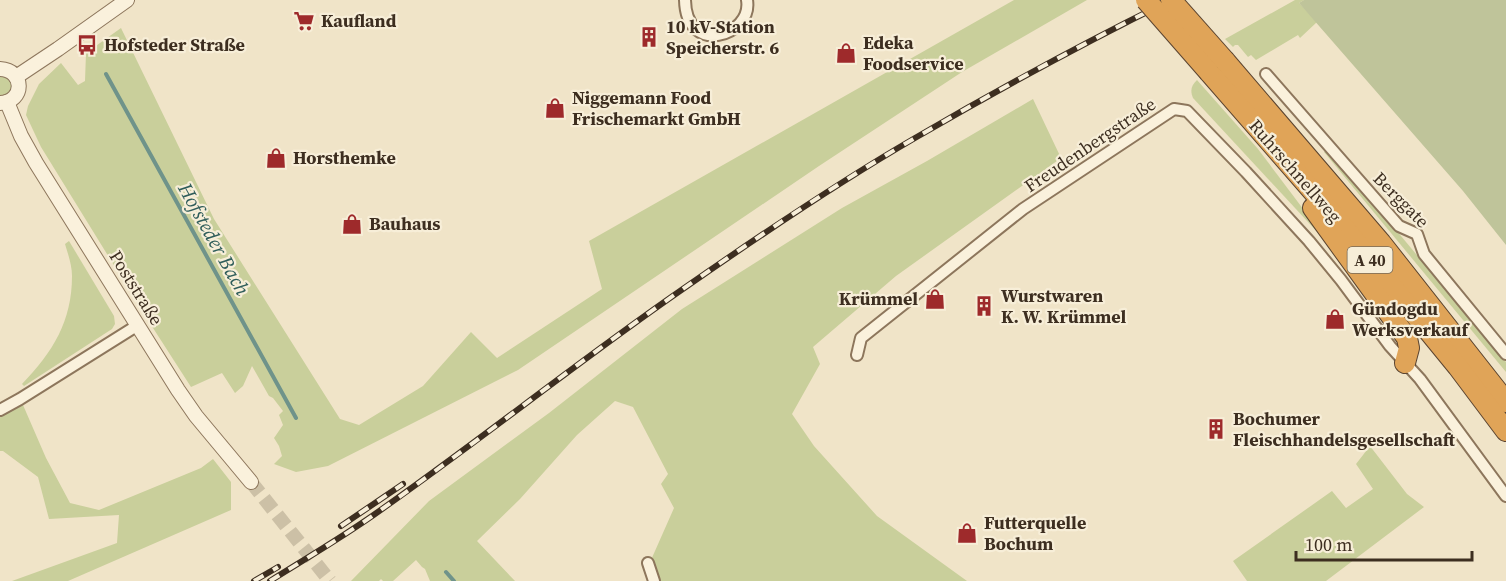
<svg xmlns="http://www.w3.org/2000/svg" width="1506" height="581" font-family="'Source Serif 4',serif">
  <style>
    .green { fill: #c9cf9b }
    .cemetery { fill: #bfc49a }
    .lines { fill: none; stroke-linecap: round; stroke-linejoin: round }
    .stream { stroke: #6f938a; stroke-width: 4 }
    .tertiary-tunnel { stroke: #ccc0a6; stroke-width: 14; stroke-dasharray: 14 7; stroke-linecap: butt }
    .minor-casing { stroke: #8d765c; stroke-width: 14 }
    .tertiary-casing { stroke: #8d765c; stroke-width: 16 }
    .motorway-casing { stroke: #5b4430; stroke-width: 22 }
    .minor { stroke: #faf1dc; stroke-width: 10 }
    .tertiary { stroke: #faf1dc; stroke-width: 14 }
    .motorway { stroke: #e0a458; stroke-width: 20 }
    .rail-casing { stroke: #3d2e20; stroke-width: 6 }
    .rail { stroke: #f7eed8; stroke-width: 4; stroke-dasharray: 11; stroke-linecap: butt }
    .motorway-bridge-casing { stroke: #5b4430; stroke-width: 22; stroke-linecap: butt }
    .motorway-bridge { stroke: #e0a458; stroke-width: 20 }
    .labels { text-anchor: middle; stroke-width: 4.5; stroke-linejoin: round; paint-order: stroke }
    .shield { fill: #f7eed8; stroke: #756857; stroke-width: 1.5 }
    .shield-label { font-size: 16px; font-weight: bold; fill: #3d2e20 }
    .poi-label { font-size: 18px; font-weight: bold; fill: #3d2e20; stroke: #f7eed8; text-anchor: start }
    .street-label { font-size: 18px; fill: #3d2e20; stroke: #f7eed8 }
    .water-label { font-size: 20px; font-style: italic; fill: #2f5d5a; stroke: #f7eed8 }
  </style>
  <rect width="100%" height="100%" fill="#f0e4c8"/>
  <g class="green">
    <polygon points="1014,0 1087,0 962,72 819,166 518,370 328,466 296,472 274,464 282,456 279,446 274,438 283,425 279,415 283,411 273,398 269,396 252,366 243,386 235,393 222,373 191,387 144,314 41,147 26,115 28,106 39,84 61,63 78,85 85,81 86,53 121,28 214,219 340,419 359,425 423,386 471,332 497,358 602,289 589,241"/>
    <polygon points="1295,0 1304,0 1299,3 1317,22 1300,38 1298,35 1256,60 1251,55 1248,57 1238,45 1235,45 1233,47 1225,39"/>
    <polygon points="0,75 11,78 13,91 4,96 0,95"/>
    <path d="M1197,80L1258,149L1322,234L1320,235L1193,98C1190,90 1191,86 1197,80Z"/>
    <polygon points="1033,99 1061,158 896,276 813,347 820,364 792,414 814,446 877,516 967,581 661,581 651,560 674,508 661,484 668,474 633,407 615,401 577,435 520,499 477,541 515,581 430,581 425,569 422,567 416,560 393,581 383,581 381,579 379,581 351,581 429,501 549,413 682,309 842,208 927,161"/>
    <polygon points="1325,151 1328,152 1371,200 1506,362 1506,372 1324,152"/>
    <path d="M69,241L114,316L115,324L112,329L24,386L22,384C53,352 72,321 72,276C72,265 68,254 65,244Z"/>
    <polygon points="23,405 46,458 70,503 99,510 201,468 213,459 231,482 231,510 68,581 12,581 117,543 119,515 49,519 38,477 3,451 0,451 0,416"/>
    <polygon points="1370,446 1407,494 1424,507 1326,581 1247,581 1233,561 1332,491 1346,508 1373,489 1356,464"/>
  </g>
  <polygon class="cemetery" points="1304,0 1506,0 1506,245 1463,191 1299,3"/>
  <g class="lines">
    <g class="stream">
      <polyline points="106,74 296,418"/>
      <polyline points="446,572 454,581"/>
    </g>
    <polyline class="tertiary-tunnel" points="251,482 330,581"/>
    <g class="minor-casing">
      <g id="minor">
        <path d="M685,0C686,57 753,36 747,0"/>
        <polyline points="1266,74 1399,226 1417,234 1424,254 1506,354"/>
        <polyline points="857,355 861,338 1023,209 1174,109 1187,111 1246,172 1309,241 1341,280 1390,346 1420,379 1506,496"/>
        <polyline points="0,410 20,399 138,325"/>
        <polyline points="648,563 654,581"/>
      </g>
    </g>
    <g class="tertiary-casing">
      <g id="tertiary">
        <path d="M0,69C25,70 25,102 0,103"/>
        <polyline points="16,77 58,49 127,0"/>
        <polyline points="7,102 21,136 36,163 178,390 196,416 251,482"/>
      </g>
    </g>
    <g class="motorway-casing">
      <g id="motorway">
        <polyline points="1225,61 1381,243 1506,402"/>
        <polyline points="1209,72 1337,219 1458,367 1506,431"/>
        <polyline points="1313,208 1407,338 1409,348 1405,363"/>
      </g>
    </g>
    <use href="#minor" class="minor"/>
    <use href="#tertiary" class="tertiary"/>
    <use href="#motorway" class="motorway"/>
    <g class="rail-casing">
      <g id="rail">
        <polyline points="341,526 403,484"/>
        <polyline points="254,581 278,567"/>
        <path d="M270,581C305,559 341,538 375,514C478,442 576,363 680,291C756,238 834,185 915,138C999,89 1084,43 1171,0"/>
      </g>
    </g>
    <use href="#rail" class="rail"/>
    <g class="motorway-bridge-casing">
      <g id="motorway-bridge">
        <polyline points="1146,0 1209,72"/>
        <polyline points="1171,0 1225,61"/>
      </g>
    </g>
    <use href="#motorway-bridge" class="motorway-bridge"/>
  </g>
  <defs>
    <g id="supermarket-bare" transform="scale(1.62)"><path d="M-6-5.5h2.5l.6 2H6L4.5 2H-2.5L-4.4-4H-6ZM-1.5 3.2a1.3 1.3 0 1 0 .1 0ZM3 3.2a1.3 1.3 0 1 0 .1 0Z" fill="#9e2a2b" stroke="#f7eed8" stroke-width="2.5" paint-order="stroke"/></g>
    <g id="building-bare" transform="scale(1.62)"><path d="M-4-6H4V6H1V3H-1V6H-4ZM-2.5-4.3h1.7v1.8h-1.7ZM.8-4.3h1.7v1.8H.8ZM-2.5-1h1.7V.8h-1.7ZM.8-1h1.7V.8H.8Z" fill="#9e2a2b" stroke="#f7eed8" stroke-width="2.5" paint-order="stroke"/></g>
    <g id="bus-bare" transform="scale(1.62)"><path d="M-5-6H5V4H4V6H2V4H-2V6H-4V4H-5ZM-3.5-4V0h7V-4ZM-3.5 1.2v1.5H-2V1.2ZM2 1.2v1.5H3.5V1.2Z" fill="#9e2a2b" stroke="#f7eed8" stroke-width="2.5" paint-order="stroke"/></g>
    <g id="shop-bare" transform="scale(1.62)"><path d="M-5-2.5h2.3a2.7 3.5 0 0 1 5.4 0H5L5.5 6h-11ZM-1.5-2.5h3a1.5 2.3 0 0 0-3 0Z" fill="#9e2a2b" stroke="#f7eed8" stroke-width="2.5" paint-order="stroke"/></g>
  </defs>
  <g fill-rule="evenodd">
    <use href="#supermarket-bare" x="304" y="21"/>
    <use href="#building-bare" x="649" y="37"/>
    <use href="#bus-bare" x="87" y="45"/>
    <use href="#shop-bare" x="846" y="53"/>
    <use href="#shop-bare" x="555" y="108"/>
    <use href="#shop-bare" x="276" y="158"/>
    <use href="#shop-bare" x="352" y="224"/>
    <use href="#shop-bare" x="935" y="299"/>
    <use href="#building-bare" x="984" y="306"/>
    <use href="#shop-bare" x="1335" y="319"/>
    <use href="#building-bare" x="1216" y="429"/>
    <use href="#shop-bare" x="967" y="533"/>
  </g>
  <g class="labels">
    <rect class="shield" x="1347.5" y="247" width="45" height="26" rx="4.5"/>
    <g class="shield-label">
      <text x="1370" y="266">A 40</text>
    </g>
    <g class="poi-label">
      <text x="321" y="27">Kaufland</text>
      <text x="666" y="33">10 kV-Station<tspan x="666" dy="21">Speicherstr. 6</tspan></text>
      <text x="863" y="49">Edeka<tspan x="863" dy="21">Foodservice</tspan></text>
      <text x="104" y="51">Hofsteder Straße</text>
      <text x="572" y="104">Niggemann Food<tspan x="572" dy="21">Frischemarkt GmbH</tspan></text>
      <text x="293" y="164">Horsthemke</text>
      <text x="369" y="230">Bauhaus</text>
      <text x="1001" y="302">Wurstwaren<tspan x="1001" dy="21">K. W. Krümmel</tspan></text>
      <text x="918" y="305" text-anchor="end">Krümmel</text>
      <text x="1352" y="315">Gündogdu<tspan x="1352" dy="21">Werksverkauf</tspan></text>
      <text x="1233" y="425">Bochumer<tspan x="1233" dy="21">Fleischhandelsgesellschaft</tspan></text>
      <text x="984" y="529">Futterquelle<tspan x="984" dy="21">Bochum</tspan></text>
    </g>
    <g class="street-label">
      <text transform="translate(1090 145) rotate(-34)" y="6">Freudenbergstraße</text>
      <text transform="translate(1295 171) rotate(49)" y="6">Ruhrschnellweg</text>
      <text transform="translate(1401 200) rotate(45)" y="6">Berggate</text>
      <text transform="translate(136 288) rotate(58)" y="6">Poststraße</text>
    </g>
    <g class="water-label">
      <text transform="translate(214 239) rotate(61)" y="7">Hofsteder Bach</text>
    </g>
  </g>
  <path d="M1296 551v9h176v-9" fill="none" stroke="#3d2e20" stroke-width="3"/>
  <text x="1305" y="551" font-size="18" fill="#3d2e20" stroke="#f7eed8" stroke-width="4.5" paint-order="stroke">100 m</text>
</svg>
